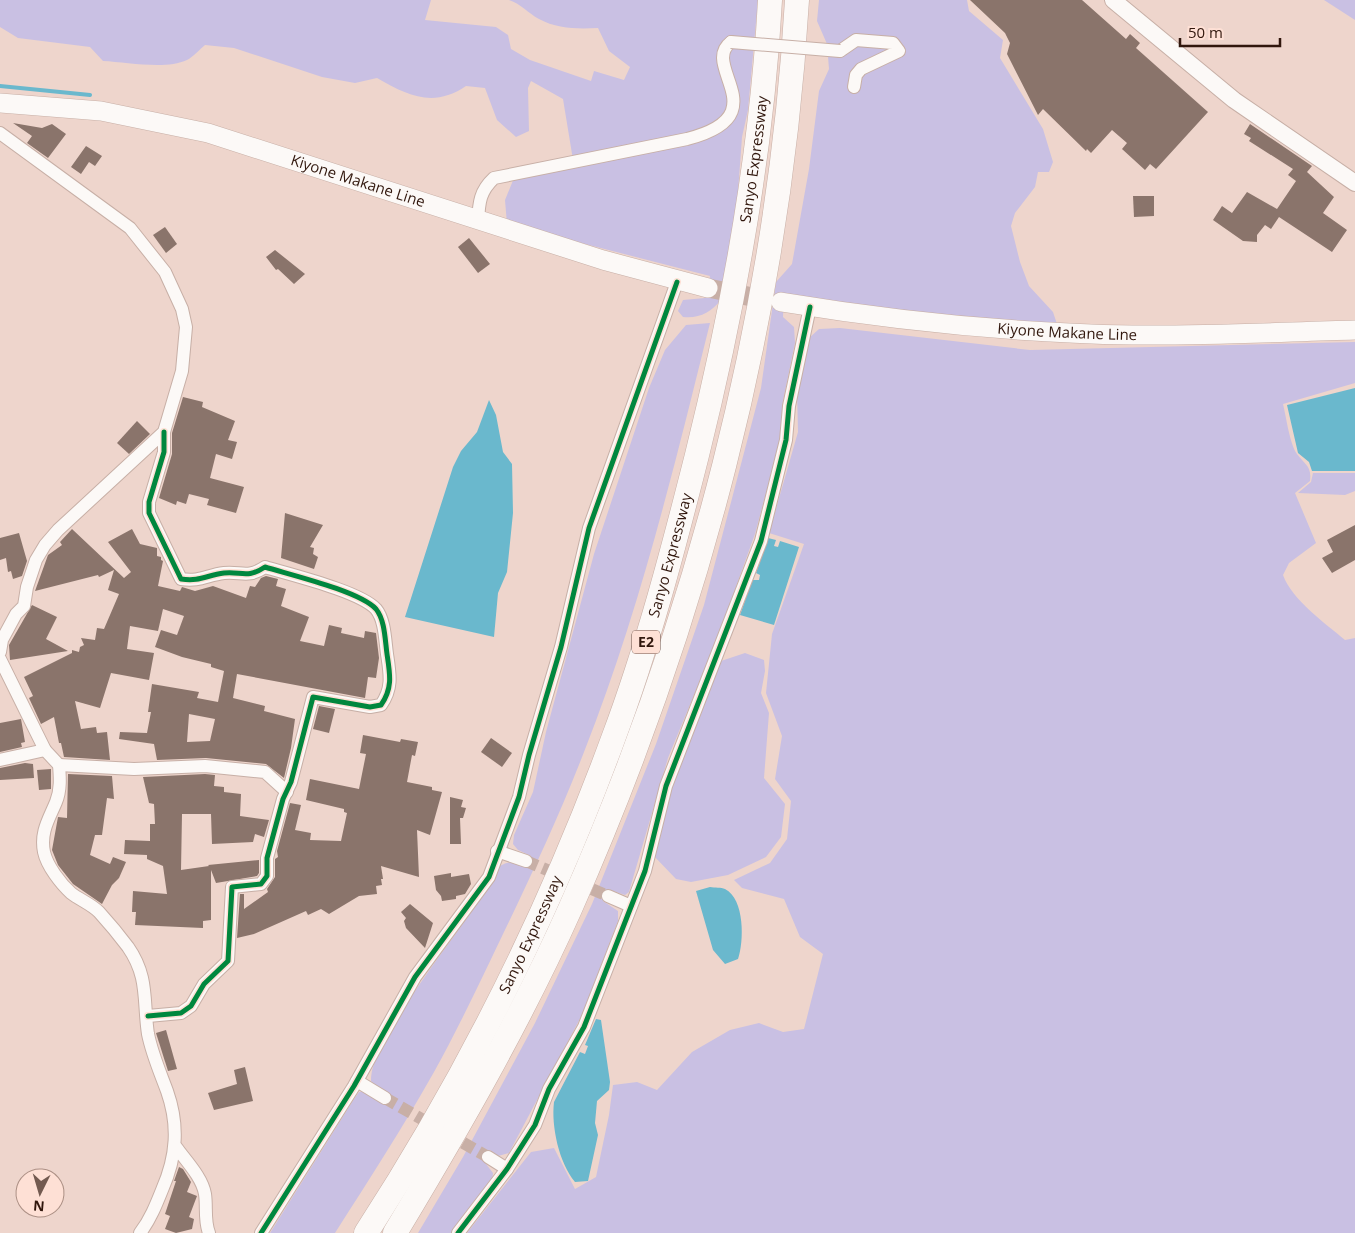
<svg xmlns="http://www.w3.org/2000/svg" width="1355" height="1233" font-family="'Open Sans',sans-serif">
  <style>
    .green { fill: #c9c0e3 }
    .water { fill: #6ab8cd }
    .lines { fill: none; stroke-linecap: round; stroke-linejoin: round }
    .stream { stroke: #6ab8cd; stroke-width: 4 }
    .building { fill: #8a746b; fill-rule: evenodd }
    .minor-tunnel { stroke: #c8afa6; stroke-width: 12; stroke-dasharray: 12 6; stroke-linecap: butt }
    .secondary-tunnel { stroke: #c8afa6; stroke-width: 19; stroke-dasharray: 19 9; stroke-linecap: butt }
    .minor-casing { stroke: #c7afa6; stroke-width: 14 }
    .tertiary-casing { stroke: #c7afa6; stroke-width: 18 }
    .secondary-casing { stroke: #c7afa6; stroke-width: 20 }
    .motorway-casing { stroke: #c7afa6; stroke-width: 25 }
    .minor { stroke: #fcf9f7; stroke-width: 12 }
    .tertiary { stroke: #fcf9f7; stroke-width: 16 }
    .secondary { stroke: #fcf9f7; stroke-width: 19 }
    .motorway { stroke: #fcf9f7; stroke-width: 24 }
    .minor-bridge-casing { stroke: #c7afa6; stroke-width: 14; stroke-linecap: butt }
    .minor-bridge { stroke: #fcf9f7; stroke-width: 12 }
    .cycleway-casing { stroke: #fee0d5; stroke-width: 8 }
    .cycleway { stroke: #00873e; stroke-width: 5 }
    .labels { text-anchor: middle; stroke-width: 5; stroke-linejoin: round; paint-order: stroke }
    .shield { fill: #fee0d5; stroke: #6e5349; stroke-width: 1 }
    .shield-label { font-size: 14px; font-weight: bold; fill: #31170d }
    .street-label { font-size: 15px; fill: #31170d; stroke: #fee0d5 }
  </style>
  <rect width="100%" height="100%" fill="#eed5cc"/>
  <g class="green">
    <path d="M0,0H431L425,20L496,27L508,35L511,49L530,60L591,81L594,71L624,80L630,67L609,51L598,28C578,29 557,29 539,19C528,13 521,4 509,0H758L748,110L742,137L737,206L721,300C711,312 699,319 683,317L678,311L683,300L705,298L710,276L507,224L505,200L514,178L574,166L563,99L531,81L528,88L529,131L516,137L497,120L485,88L466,86C434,108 408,96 377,78L355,83L322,77L234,48L205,45C199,50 193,57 187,60C166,70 126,62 103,61L90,47L18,38L0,27Z"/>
    <polygon points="819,0 967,0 969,11 1003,40 1000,58 1043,129 1053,162 1049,172 1038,172 1035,187 1015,213 1011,226 1020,262 1029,286 1053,312 1057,324 860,307 784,296 783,317 794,327 795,343 783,401 779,445 755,534 718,637 668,758 629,892 625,895 610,890 603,901 618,911 618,921 582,1015 509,1153 498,1156 490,1150 483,1160 493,1173 492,1182 452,1233 418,1233 463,1157 535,1023 592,904 656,744 704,605 761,388 776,282 792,264 809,169 819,91 829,69 827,44 817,21"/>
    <polygon points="1324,0 1355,0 1355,20"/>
    <path d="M710,323C674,468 639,613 584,752C560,814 532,874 503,934C481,980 459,1027 434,1072C403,1127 369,1180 335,1233H270L354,1099L359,1092L379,1090L371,1081C371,1071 374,1062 379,1052C406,997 446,949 481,898C488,888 492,868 504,864C512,860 519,865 526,867L531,856L518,850L513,844L514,835L533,792L546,732L594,554L649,388L665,350L686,325Z"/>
    <path d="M840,328L1030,350L1355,342V383L1283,404C1286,416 1290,445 1297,454C1305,465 1312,466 1310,481L1295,493L1316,543L1289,563L1283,575C1292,600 1325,623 1345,640L1355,638V1233H467L531,1152L554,1148L575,1189L596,1177L609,1115L613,1085L637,1082L657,1090L692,1052L730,1030L759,1023L783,1032L804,1029L823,954L800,937L784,899L742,888L734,880L770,863L787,839L791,801L775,779L782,736L766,693L772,634L804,544L769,533L798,432L797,392L808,339L819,329Z"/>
    <polygon points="1313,473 1355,473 1355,491 1345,495 1298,493 1311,482"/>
    <polygon points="745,653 764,660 765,671 761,693 769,713 764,778 785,804 781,837 766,857 728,875 691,882 676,879 652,854 673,773 718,662"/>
  </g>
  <g class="water">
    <polygon points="1355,388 1355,471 1312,471 1309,462 1298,453 1287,405"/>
    <polygon points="489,400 496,415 503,452 512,464 513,513 507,572 498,593 494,637 405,617 453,467 461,451 477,432"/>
    <polygon points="768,538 776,540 774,546 778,547 780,541 799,547 774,625 740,615 752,580 759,580 760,575 756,573"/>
    <path d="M710,887C715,888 721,887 725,889C745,899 744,942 738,959L725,964L713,950L696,891Z"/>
    <path d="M596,1019L601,1020L610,1082L609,1090L597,1101L595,1123L598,1135L588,1181L575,1182C559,1163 551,1126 554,1102L580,1052L585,1054L588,1046L585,1045Z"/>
  </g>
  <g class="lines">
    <polyline class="stream" points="0,86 90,95"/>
  </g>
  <g class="building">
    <polygon points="970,0 1082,0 1126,39 1130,34 1140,43 1136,48 1208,112 1156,169 1150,164 1145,170 1122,149 1127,143 1112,130 1091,153 1087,149 1086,151 1043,109 1038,115 1007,54 1010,43 1005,33"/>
    <polygon points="13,123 42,128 52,124 66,134 48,158 27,143 32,136"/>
    <polygon points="1250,124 1312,166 1307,172 1334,197 1323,213 1347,230 1332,252 1279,217 1271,229 1265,225 1257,235 1257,242 1243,241 1213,220 1222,206 1232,213 1247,192 1277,209 1296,181 1288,175 1293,169 1249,141 1251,138 1244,134"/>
    <polygon points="86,146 102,156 95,166 89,162 81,174 71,167"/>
    <polygon points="1133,196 1154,196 1154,216 1134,217"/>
    <polygon points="165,227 177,244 166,253 153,235"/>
    <polygon points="469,238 490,264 478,273 458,247"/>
    <polygon points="275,250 305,274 294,284 278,269 276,270 266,257"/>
    <polygon points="183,397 203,402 202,407 235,421 228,440 237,442 232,459 216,454 210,478 244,487 236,513 207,505 209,499 189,494 186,504 177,501 176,505 159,498 172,454 172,433"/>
    <polygon points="137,421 150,434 129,454 117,443"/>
    <polygon points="285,513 323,525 310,547 314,548 313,554 318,557 314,569 281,558"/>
    <polygon points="1355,525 1355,560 1332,573 1322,558 1333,552 1327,540"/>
    <path d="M72,529L124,578L131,572L108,542L132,529L140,544L157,548V556L161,557V560L163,561L158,586L180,591L182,587L195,591L213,586L246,598L250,586L255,587L261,578L266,576L278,579L276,586L286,589L281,606L309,617L300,641L324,646L329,625L342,628L341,633L364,638L365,631L376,633L379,658L376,678L368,677L365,698L237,674L233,698L265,706L264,711L295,719L291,748L284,778L266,764L206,758L157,760L154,744L119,739L120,732L147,733L151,712H148L152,684L199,692L197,698L218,702L224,671L211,667V664L182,657L155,647L161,630L177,635L184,616L163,609L158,631L130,626L127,649L154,653L149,680L111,673L100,708L75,701L81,729L96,727L97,733L107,732L110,760L64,757L61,743H59L54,717L41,724L29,698L33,696L24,677L72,653V650L79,652L80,647L84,645L81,638L95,640L97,628L104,629L119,594L108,590L114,570L99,577L98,575L35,591L48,555L62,545L60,542ZM189,714L215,719L210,741L187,742Z"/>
    <polygon points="19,533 27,561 22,576 13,579 11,571 8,572 6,558 0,560 0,538"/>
    <polygon points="32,605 57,617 46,639 68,651 10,660 9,645"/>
    <polygon points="319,706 335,709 329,733 313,729"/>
    <polygon points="21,719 25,742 21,743 22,747 0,752 0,723"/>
    <polygon points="363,735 400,742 401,739 418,742 415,756 412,755 407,782 432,787 432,790 442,792 430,835 417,830 419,877 381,866 383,879 381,879 382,885 376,886 377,894 359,896 329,914 321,909 308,915 306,911 254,934 237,938 240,894 244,894 244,909 268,892 267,889 275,877 275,859 278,857 277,851 290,803 301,805 295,830 311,833 310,840 341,841 347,813 344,812 344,809 306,800 310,779 359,789 366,754 360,753"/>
    <polygon points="491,738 512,753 502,767 481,752"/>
    <polygon points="25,763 33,764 34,778 0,780 0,768"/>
    <polygon points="51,769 51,789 39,790 37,770"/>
    <polygon points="68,774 112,776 114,799 107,798 102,835 95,835 90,855 110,864 113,857 126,862 119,878 112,885 102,904 73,884 58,865 52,850 58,817 67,818"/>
    <polygon points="205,774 215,775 214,786 224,787 224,792 241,794 240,816 269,820 264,837 255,834 253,842 212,844 211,814 182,814 181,870 209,866 208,865 259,860 259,873 257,876 216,883 211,870 211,920 203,921 203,928 135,925 136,912 132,912 133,891 167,894 163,866 147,859 147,855 124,854 125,840 150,841 150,824 155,824 154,804 149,803 143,777"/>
    <polygon points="450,797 463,800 461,807 466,808 463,818 460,818 461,844 450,844"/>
    <polygon points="451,873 451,877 469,874 471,884 465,894 456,896 456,899 442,901 441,896 436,890 434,876"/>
    <polygon points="410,904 433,923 425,948 406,928 404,921 406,918 401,912"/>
    <polygon points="166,1030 177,1069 168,1071 156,1033"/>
    <polygon points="245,1067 253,1101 214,1110 208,1093 237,1084 234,1070"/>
    <polygon points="179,1167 183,1169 191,1182 187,1192 197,1196 189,1217 194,1219 192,1229 176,1233 165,1229 170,1216 165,1214 176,1181 174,1181"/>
  </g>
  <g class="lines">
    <g class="minor-tunnel">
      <polyline points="526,861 608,896"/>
      <polyline points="385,1098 488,1157"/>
    </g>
    <polyline class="secondary-tunnel" points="708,288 772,301"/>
    <g class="minor-casing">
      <g id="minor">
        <polyline points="840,51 856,40 893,43 899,51 861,69 856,75 854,87"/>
        <polyline points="0,133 130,228 165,272 182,309 186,327 182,371 164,432 58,530 45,545 36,560 27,587 24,606 16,614 2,640 0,652"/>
        <path d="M478,221C479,202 480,191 494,178L687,139C780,115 699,66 731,42"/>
        <path d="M0,659L45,750L59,765C60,777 61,790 56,802C49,819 40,832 44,852C47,866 61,884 71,893C80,900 91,904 99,912C109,923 119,935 128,947C149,977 143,1001 148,1034C152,1054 160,1072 167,1091C179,1125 177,1156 162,1190C156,1205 150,1220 140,1233"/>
        <polyline points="0,760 45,750"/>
        <polyline points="59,765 134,769 205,766 265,772 287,792"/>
        <polyline points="497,851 526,861"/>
        <polyline points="608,896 631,906"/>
        <path d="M148,1016L181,1013L191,1006L204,984L228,961L232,887L261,884L267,876V858L283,799L291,782L313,697L370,707L381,705C393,688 390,674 387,654C385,640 385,620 376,609C359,591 291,575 265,567C247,579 241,571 224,573C207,575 200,582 181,579L149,513V502L164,452V432"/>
        <polyline points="357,1081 385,1098"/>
        <path d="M176,1147C186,1161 202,1177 205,1194C207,1207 204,1220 209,1233"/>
        <polyline points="488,1157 507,1169"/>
        <polyline points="261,1233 354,1086 415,977 489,877 519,797 529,755 561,647 589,528 677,282"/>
        <polyline points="458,1233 507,1169 535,1125 549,1089 584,1027 645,871 666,786 761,541 786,440 789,406 810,307"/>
      </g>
    </g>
    <g class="tertiary-casing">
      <polyline id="tertiary" points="1113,0 1234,100 1355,183"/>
    </g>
    <g class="secondary-casing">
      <g id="secondary">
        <path id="s1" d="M0,103L101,111L208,133L603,260L708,288"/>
        <path id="s2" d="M781,302C896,321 1015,333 1132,335C1206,336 1281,332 1355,330"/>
      </g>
    </g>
    <g class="motorway-casing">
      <g id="motorway">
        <path id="s3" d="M366,1233C466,1079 550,911 613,739C648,646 673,550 697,455C734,306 762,153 770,0"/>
        <path d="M395,1233C458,1128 520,1021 570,909C697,623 779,313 797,0"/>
      </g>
    </g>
    <use href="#minor" class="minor"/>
    <use href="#tertiary" class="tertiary"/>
    <use href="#secondary" class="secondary"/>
    <use href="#motorway" class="motorway"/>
    <g class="minor-bridge-casing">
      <polyline id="minor-bridge" points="731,42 840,51"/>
    </g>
    <use href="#minor-bridge" class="minor-bridge"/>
    <g class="cycleway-casing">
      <g id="cycleway">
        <path d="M148,1016L181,1013L191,1006L204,984L228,961L232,887L261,884L267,876V858L283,799L291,782L313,697L370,707L381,705C393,688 390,674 387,654C385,640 385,620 376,609C359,591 291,575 265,567C247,579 241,571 224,573C207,575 200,582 181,579L149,513V502L164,452V432"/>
        <polyline points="261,1233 354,1086 415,977 489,877 519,797 529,755 561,647 589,528 677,282"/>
        <polyline points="458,1233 507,1169 535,1125 549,1089 584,1027 645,871 666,786 761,541 786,440 789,406 810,307"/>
      </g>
    </g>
    <use href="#cycleway" class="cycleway"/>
  </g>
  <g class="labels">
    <rect class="shield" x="632" y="630.5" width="28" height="23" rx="4"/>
    <g class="shield-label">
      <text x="646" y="647">E2</text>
    </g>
    <g class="street-label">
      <text dy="5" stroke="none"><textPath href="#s3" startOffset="1151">Sanyo Expressway</textPath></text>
      <text dy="5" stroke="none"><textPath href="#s1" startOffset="368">Kiyone Makane Line</textPath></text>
      <text dy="5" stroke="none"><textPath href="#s2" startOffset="288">Kiyone Makane Line</textPath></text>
      <text dy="5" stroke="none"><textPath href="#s3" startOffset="746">Sanyo Expressway</textPath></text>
      <text dy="5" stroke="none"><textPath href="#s3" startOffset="341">Sanyo Expressway</textPath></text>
    </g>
  </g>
  <g transform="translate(40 1193) rotate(185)"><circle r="24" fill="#fee0d5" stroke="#ac9085"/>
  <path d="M0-4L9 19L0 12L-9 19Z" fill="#735a50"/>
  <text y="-8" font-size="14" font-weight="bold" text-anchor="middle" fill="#31170d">N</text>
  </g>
  <path d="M1180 38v8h100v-8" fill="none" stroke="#31170d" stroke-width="2.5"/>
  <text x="1188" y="38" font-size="15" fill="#31170d" stroke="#fee0d5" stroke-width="4" paint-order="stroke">50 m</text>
</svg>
